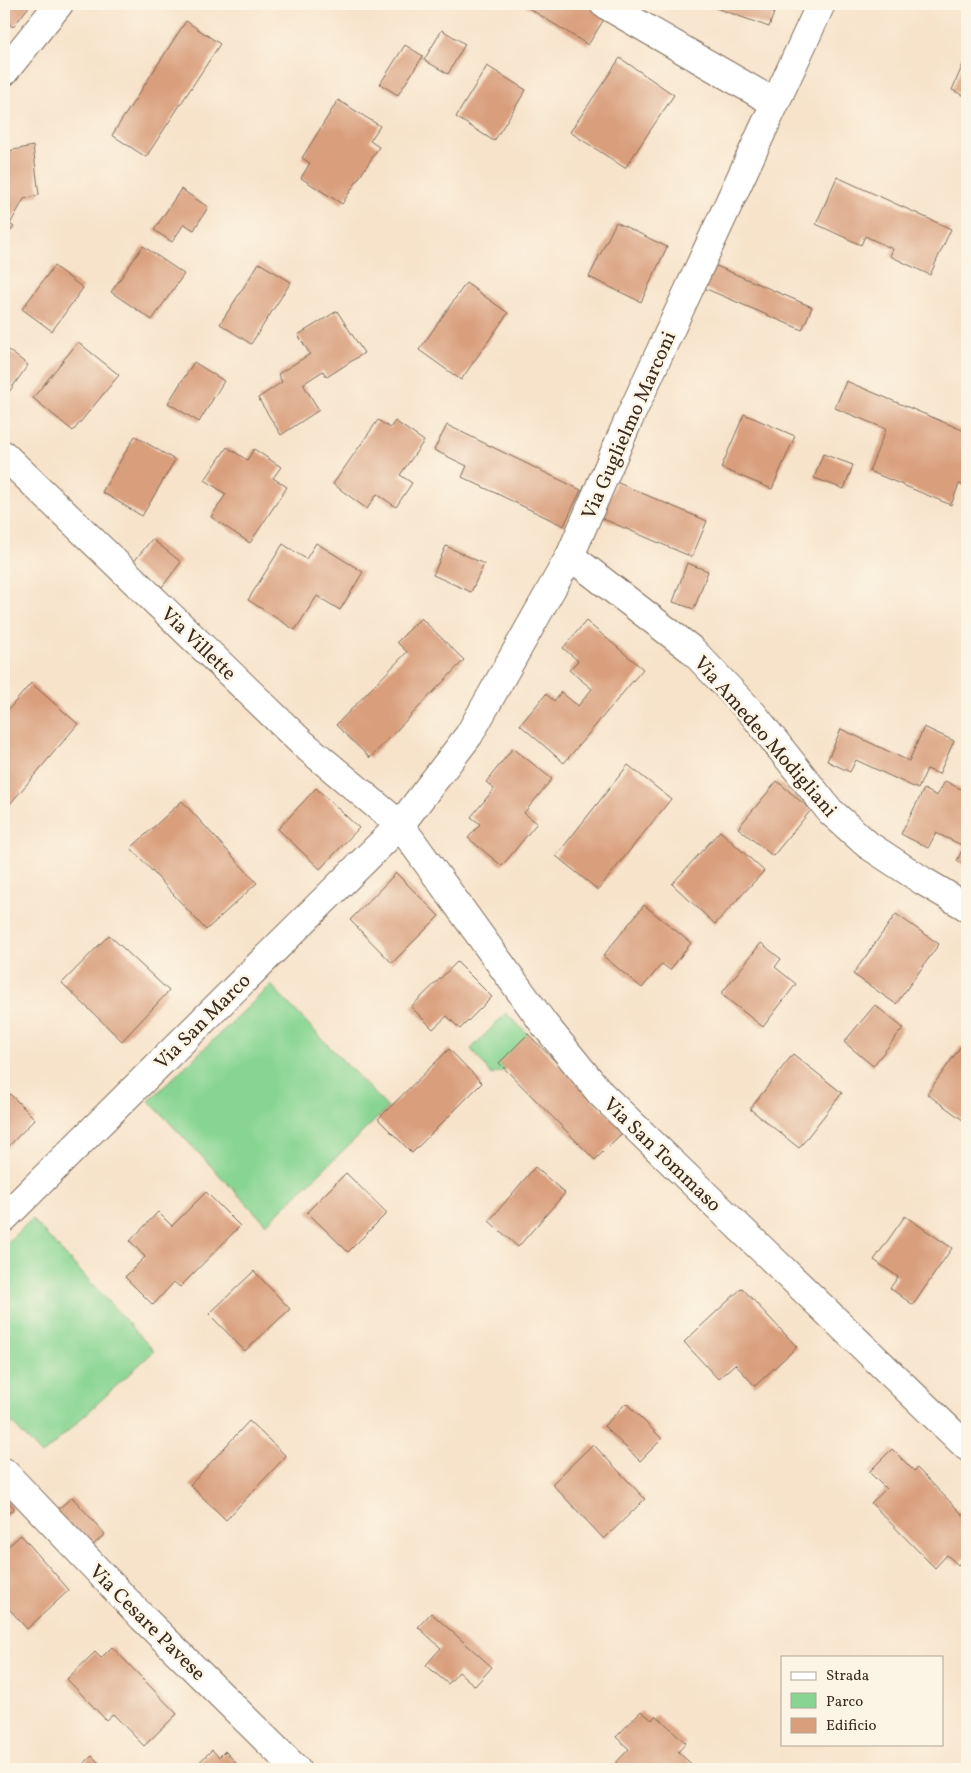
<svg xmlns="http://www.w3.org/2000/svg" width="971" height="1773" font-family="Vollkorn,serif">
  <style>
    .green { fill: #88d593; stroke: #628058 }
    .building { fill: #d99f7d }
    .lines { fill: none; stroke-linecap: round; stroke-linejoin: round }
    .minor-casing { stroke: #7d6b5a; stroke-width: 30 }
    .tertiary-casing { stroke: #7d6b5a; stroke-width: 30 }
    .minor { stroke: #fff; stroke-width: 28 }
    .tertiary { stroke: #fff; stroke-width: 28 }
    .labels { text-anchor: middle; stroke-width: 5; stroke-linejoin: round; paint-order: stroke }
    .street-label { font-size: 20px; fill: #3b2a1e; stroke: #fcf5e5 }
  </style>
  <rect width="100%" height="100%" fill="#fcf5e5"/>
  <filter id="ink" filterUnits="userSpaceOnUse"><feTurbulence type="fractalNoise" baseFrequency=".02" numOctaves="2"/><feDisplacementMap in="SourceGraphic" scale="10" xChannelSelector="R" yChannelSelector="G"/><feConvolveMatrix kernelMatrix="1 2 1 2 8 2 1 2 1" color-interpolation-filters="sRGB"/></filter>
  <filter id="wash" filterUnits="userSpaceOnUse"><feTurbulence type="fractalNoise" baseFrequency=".0096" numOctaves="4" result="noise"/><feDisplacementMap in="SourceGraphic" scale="20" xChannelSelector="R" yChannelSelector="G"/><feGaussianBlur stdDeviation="1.12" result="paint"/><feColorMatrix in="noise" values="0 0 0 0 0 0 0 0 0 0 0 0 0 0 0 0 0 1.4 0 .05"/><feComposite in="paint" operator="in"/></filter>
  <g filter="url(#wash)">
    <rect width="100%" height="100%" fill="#f7e3ca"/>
    <g class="green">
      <polygon points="271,985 388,1108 266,1224 149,1101"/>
      <polygon points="506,1013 528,1034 500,1063 505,1070 492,1075 471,1049"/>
      <polygon points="32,1219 154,1351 42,1455 4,1414 4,1245"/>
    </g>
    <g id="blocks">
      <g class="building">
        <polygon points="4,4 31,4 13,27 4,20"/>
        <polygon points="522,4 587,4 606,16 588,45"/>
        <polygon points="712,4 777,4 769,27 711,6"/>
        <polygon points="186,21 220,44 146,157 112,135"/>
        <polygon points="442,30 465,44 448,74 424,60"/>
        <polygon points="405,45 423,56 398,95 380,84"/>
        <polygon points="967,55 967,97 952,90"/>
        <polygon points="620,58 674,95 625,168 570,132"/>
        <polygon points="487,66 526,90 494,141 456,117"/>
        <polygon points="338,100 380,126 370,141 379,147 342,204 301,178 310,163 302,158"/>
        <polygon points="33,146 39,195 24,199 10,224 14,227 4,240 4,152"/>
        <polygon points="837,177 951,229 930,275 890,256 893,249 865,236 861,245 816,224"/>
        <polygon points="181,189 208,207 194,230 184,224 172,242 154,230"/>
        <polygon points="616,222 667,247 641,302 589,277"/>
        <polygon points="143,246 184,274 152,320 111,292"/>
        <polygon points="259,263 291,282 251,344 220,324"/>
        <polygon points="714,265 812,307 802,330 704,288"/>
        <polygon points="54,266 83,288 52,331 22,309"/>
        <polygon points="466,283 508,313 461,380 419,350"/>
        <polygon points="337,311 364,353 327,377 323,371 303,384 319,410 281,435 258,398 282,382 278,374 310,354 298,335"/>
        <polygon points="78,342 119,375 73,431 33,398"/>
        <polygon points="4,347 28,365 4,399"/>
        <polygon points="194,362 224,381 199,422 168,403"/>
        <polygon points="846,381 967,432 967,487 959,484 951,505 869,471 886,429 835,408"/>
        <polygon points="744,414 795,436 772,489 721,468"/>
        <polygon points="378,420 390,428 395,421 424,441 400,475 412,483 396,507 377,494 367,509 333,484"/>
        <polygon points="447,425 581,490 564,526 462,477 467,466 434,450"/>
        <polygon points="135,436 175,460 142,516 102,492"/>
        <polygon points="227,447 247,460 254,449 281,467 273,478 287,487 250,543 211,517 226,494 205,480"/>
        <polygon points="823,454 853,465 844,489 814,478"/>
        <polygon points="616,482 707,521 692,557 601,518"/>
        <polygon points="152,539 181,562 162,587 132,564"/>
        <polygon points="316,543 363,572 340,610 317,596 295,630 248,600 283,544 306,559"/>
        <polygon points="446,546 484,564 471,592 433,575"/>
        <polygon points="687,563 708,571 694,609 673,602"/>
        <polygon points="421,618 464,660 370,758 336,725 407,652 397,642"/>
        <polygon points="586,621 643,669 564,763 520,725 546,694 554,701 561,692 578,706 592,689 569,670 578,661 563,648"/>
        <polygon points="31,683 78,724 4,811 4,715"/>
        <polygon points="924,727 954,741 939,774 927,769 918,789 856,760 850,772 827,761 841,729 909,761"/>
        <polygon points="513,748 552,779 524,813 537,823 502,866 468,838 480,824 471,817 494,789 486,782"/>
        <polygon points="628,765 671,799 598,890 556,856"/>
        <polygon points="777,781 811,810 773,856 738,828"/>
        <polygon points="945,781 967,792 967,867 957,861 964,846 951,840 936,833 928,848 901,834 924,789 937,796"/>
        <polygon points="316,788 359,828 320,869 278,829"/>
        <polygon points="182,801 257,883 206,930 131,848"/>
        <polygon points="720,831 764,871 715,924 672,884"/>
        <polygon points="396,873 439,916 392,963 350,920"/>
        <polygon points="644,905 691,943 670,970 662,964 642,988 603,956"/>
        <polygon points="896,914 939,944 896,1004 853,974"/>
        <polygon points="109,935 169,991 122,1041 62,983"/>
        <polygon points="761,943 781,959 775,967 796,984 763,1027 721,994"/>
        <polygon points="457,962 492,997 460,1029 447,1016 433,1029 411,1007"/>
        <polygon points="875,1005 903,1028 873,1066 844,1042"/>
        <polygon points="528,1034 624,1131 595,1160 499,1063"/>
        <polygon points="961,1046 967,1050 967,1123 927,1094"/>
        <polygon points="449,1049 482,1083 412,1153 378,1119"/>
        <polygon points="793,1054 842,1093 799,1148 750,1109"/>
        <polygon points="4,1088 35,1119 4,1151"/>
        <polygon points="535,1167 565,1193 518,1247 489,1221"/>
        <polygon points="346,1173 387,1213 348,1252 307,1212"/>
        <polygon points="206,1192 240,1226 180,1287 174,1282 153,1305 125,1277 145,1257 130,1241 158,1212 172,1226"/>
        <polygon points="905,1216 952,1248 913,1305 890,1288 898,1277 874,1260"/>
        <polygon points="254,1271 290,1309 245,1351 209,1314"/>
        <polygon points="742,1288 797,1347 755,1386 735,1364 718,1379 684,1342"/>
        <polygon points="626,1403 662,1439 640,1461 604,1426"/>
        <polygon points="249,1421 286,1456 226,1520 190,1485"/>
        <polygon points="593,1444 645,1499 604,1539 552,1484"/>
        <polygon points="892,1449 914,1471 917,1468 967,1519 967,1555 958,1565 947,1555 935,1568 871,1503 886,1489 869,1472"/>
        <polygon points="4,1496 14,1508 4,1518"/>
        <polygon points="72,1497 105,1534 89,1549 55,1512"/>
        <polygon points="21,1535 69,1590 27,1629 4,1603 4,1550"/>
        <polygon points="431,1613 492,1667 475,1686 459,1672 448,1684 426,1665 441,1648 418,1627"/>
        <polygon points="112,1647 177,1714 144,1746 113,1714 106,1720 67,1679 95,1652 101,1658"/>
        <polygon points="641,1711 652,1720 656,1715 686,1743 678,1752 697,1769 615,1769 612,1767 629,1749 616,1737"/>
        <polygon points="212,1750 219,1757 225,1751 242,1769 192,1769"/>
        <polygon points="92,1756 105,1769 78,1769"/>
      </g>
    </g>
  </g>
  <g filter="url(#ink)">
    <use href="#blocks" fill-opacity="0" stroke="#7d6b5a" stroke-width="1"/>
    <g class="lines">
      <g class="minor-casing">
        <g id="minor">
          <polyline points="604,4 775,103"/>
          <polyline points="4,72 59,4"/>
          <polyline points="4,455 302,743 400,825 544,1024 601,1094 967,1447"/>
          <polyline points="570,556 692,650 753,714 830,811 868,845 923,881 967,907"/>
          <polyline points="4,1472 142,1617 296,1769"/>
        </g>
      </g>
      <g class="tertiary-casing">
        <polyline id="tertiary" points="4,1218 400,825 469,735 570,556 629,419 821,4"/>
      </g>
      <use href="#minor" class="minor"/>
      <use href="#tertiary" class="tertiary"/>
    </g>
  </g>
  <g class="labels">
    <g class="street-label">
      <text transform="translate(628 425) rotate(-66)" y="7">Via Guglielmo Marconi</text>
      <text transform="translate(199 643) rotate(44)" y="7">Via Villette</text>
      <text transform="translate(766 736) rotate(49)" y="7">Via Amedeo Modigliani</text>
      <text transform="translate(202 1021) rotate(-45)" y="7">Via San Marco</text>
      <text transform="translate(663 1154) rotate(44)" y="7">Via San Tommaso</text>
      <text transform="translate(148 1622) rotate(45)" y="7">Via Cesare Pavese</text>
    </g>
  </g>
  <rect width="971" height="1773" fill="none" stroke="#fcf5e5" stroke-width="20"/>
  <rect x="781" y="1656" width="162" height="90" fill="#fcf5e5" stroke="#afa495"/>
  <rect x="791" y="1672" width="25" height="8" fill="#ffffff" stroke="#afa495"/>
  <text x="826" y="1680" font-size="15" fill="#3b2a1e">Strada</text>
  <rect x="791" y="1693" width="25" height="15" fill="#88d593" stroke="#afa495"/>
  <text x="826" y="1706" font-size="15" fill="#3b2a1e">Parco</text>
  <rect x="791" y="1718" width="25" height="15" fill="#d99f7d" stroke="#afa495"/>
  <text x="826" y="1730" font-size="15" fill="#3b2a1e">Edificio</text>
</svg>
